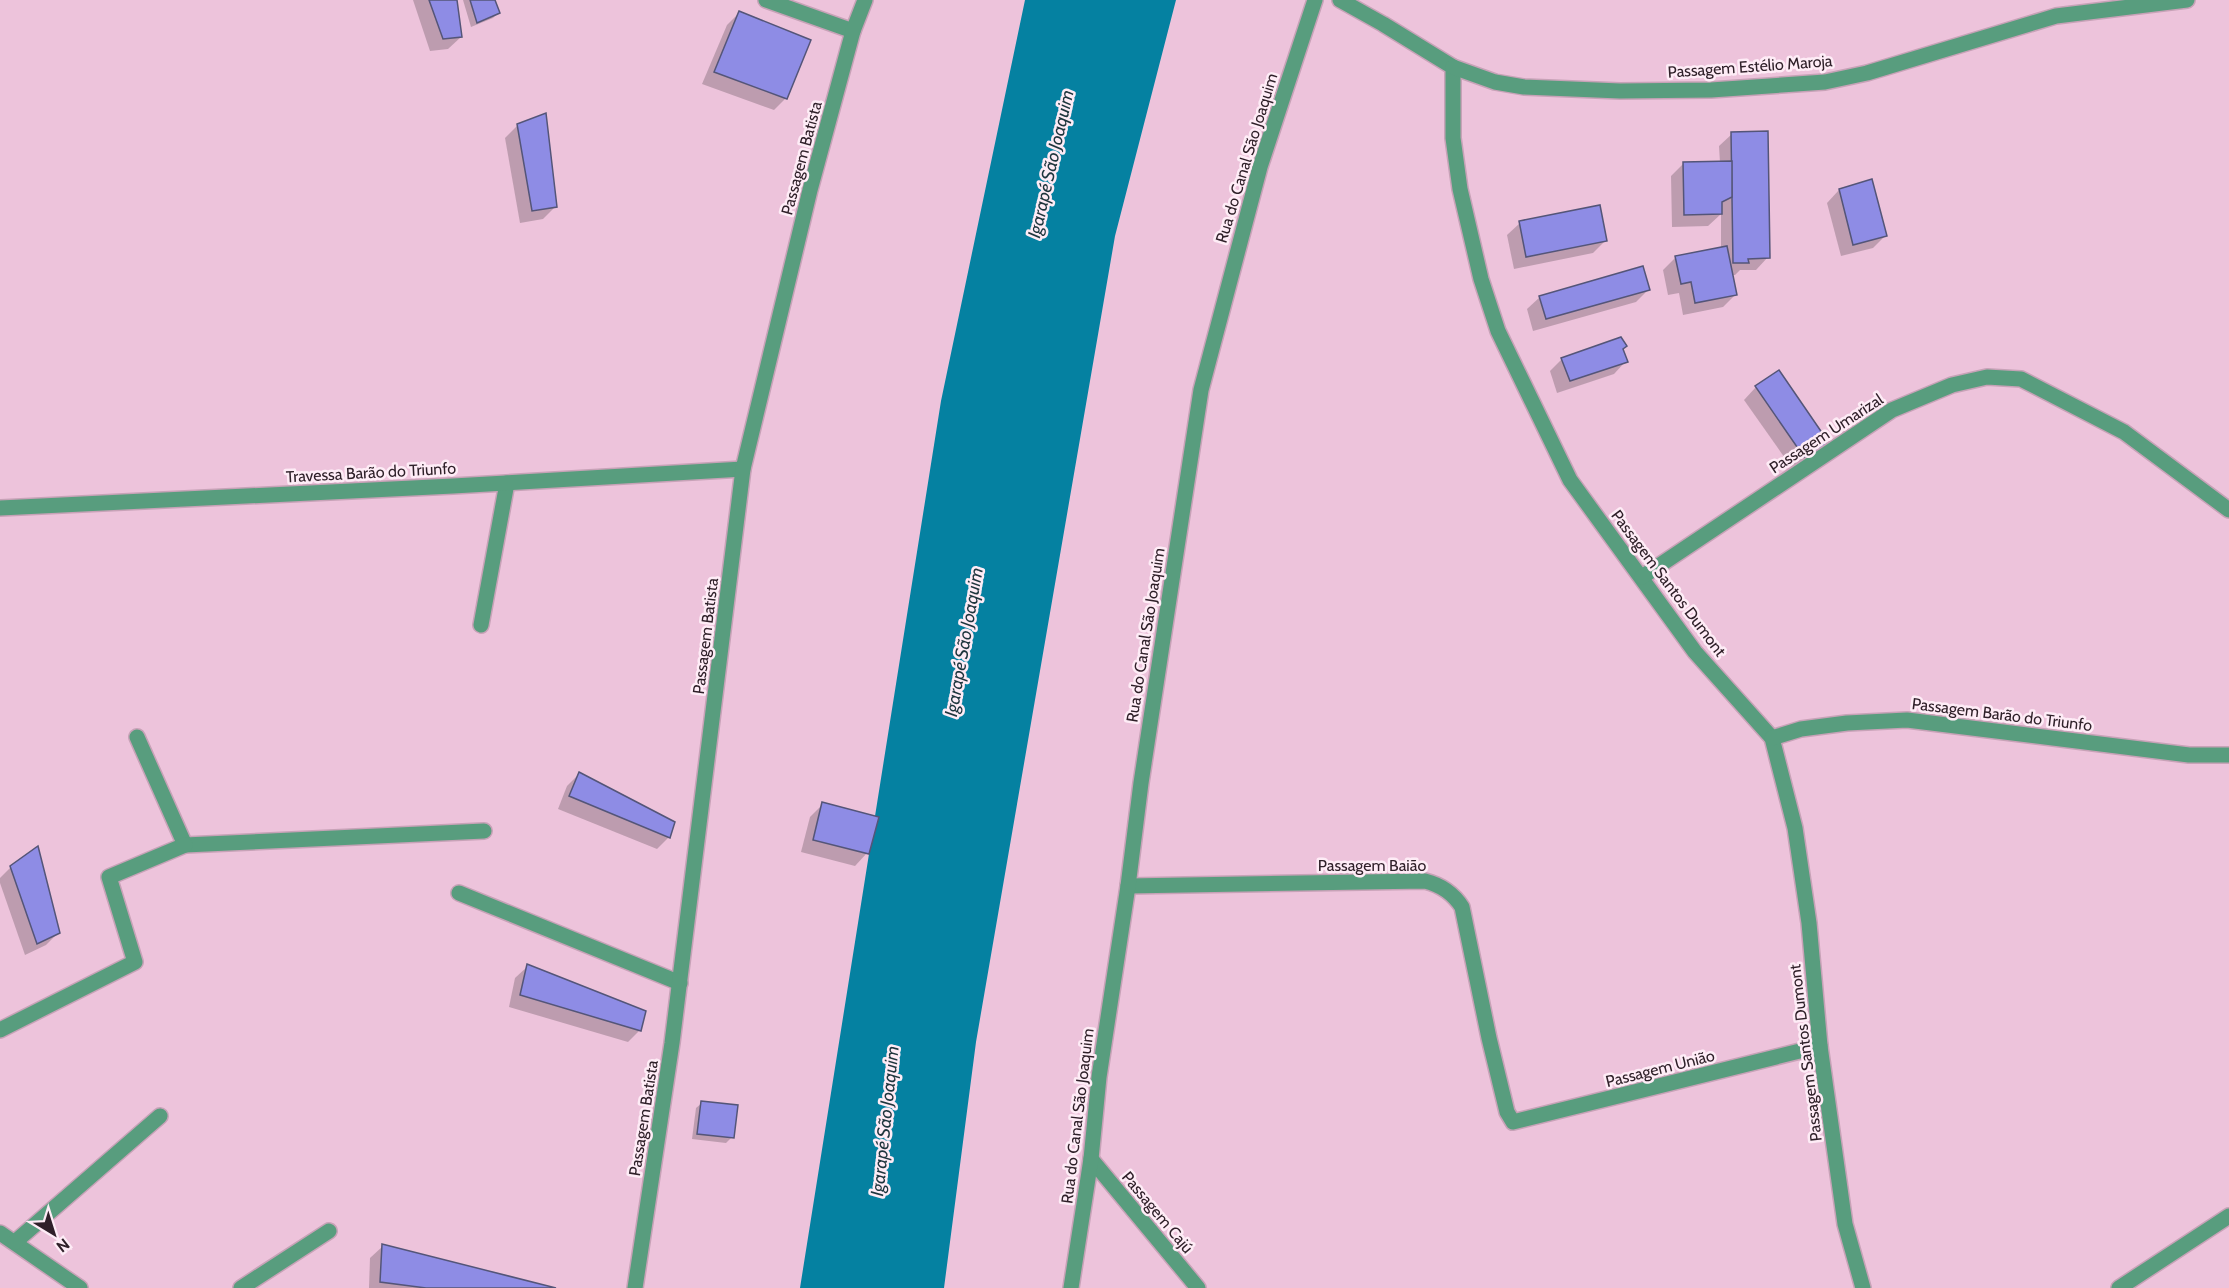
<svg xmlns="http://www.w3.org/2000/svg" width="2229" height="1288" font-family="Cabin,sans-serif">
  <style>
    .water { fill: #0581a1 }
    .shadow { fill: #0003 }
    .building { fill: #8e8ce5; stroke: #545578; stroke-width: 1.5 }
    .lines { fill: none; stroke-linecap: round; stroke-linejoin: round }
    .service-casing { stroke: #c7a2b7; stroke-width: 18 }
    .minor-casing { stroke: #c7a2b7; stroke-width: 18 }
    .tertiary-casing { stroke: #c7a2b7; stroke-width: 18 }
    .service { stroke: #589d7e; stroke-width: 15 }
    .minor { stroke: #589d7e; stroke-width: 15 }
    .tertiary { stroke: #589d7e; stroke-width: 15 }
    .labels { text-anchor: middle; stroke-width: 5; stroke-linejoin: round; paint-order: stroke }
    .street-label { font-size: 16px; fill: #2f2029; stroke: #feecf6 }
    .water-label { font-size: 18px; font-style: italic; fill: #1e353d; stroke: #feecf6 }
  </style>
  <rect width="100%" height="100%" fill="#edc3db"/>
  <polygon class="water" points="1025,0 1176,0 1115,236 976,1042 944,1288 800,1288 941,401"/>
  <g class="shadow">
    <polygon points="413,0 455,0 461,37 448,49 430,51"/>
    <polygon points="463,0 494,0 499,12 493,18 471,27"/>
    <polygon points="739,13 786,98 774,110 702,84 727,25"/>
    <polygon points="518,125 555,207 543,219 520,223 505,138"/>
    <polygon points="1732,134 1768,257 1756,270 1740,270 1735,275 1731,275 1735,295 1723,307 1683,315 1679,293 1668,295 1663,270 1676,257 1721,248 1721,214 1708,226 1672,227 1671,176 1683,164 1720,163 1719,146"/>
    <polygon points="1839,190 1885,236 1873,248 1841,256 1827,203"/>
    <polygon points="1520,223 1606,240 1593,253 1514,269 1507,235"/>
    <polygon points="1648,290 1636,302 1533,331 1527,309 1540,297"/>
    <polygon points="1622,349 1626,361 1614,374 1557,393 1550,371 1562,359"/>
    <polygon points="1756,387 1825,445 1794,471 1744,400"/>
    <polygon points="579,774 669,837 657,849 558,809 567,786"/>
    <polygon points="823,804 867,853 855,866 801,852 810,817"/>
    <polygon points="11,867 59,932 46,945 25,955 0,883 0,878"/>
    <polygon points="528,966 640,1030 628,1042 509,1007 515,978"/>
    <polygon points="702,1103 732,1137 726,1143 692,1139 696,1108"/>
    <polygon points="383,1246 550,1288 369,1288 370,1258"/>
  </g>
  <g class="building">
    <polygon points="429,0 457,0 462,37 443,39"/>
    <polygon points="470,0 495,0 500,13 477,23"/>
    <polygon points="739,11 811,40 787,99 714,72"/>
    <polygon points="546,113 557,207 532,211 517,124"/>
    <polygon points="1768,131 1770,258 1748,259 1749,263 1733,263 1731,132"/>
    <polygon points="1732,161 1732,197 1722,202 1722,214 1684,215 1683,162"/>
    <polygon points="1872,179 1887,236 1853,245 1839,189"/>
    <polygon points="1600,205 1607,241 1526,257 1519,221"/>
    <polygon points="1727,246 1737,295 1695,303 1691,282 1681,284 1675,256"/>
    <polygon points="1643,266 1650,290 1546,319 1539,296"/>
    <polygon points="1621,337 1627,346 1623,349 1628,362 1570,381 1561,358"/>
    <polygon points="1779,370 1827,440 1826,446 1806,460 1755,386"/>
    <polygon points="579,772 675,822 670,838 569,796"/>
    <polygon points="822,802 879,817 869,854 813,840"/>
    <polygon points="38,846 60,933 37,944 10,866"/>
    <polygon points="527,964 646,1011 641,1031 520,995"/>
    <polygon points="701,1101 738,1105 734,1138 697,1134"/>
    <polygon points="382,1244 556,1288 426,1288 380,1282"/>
  </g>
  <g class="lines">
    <g class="service-casing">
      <g id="service">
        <polyline points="481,625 507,483"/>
        <polyline points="137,737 185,845 484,831"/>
        <polyline points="0,1030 135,962 109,877 185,845"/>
        <polyline points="0,1233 80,1288"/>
        <polyline points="15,1242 160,1116"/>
        <polyline points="241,1288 329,1231"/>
      </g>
    </g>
    <g class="minor-casing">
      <g id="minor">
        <polyline points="766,0 853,31"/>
        <polyline points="1340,0 1383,24 1453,67 1453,138 1460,189 1481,279 1498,331 1570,480 1695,652 1772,738 1795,828 1809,923 1820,1046 1845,1224 1863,1288"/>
        <polyline points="1453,67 1495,82 1524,87 1620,91 1711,90 1825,82 1867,73 2056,16 2187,0"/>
        <polyline points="0,508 453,486 743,469"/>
        <polyline points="1642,577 1892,410 1952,385 1987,377 2021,379 2124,432 2229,510"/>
        <polyline points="1772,738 1801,729 1847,723 1907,720 2189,755 2229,755"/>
        <path d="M1128,886L1425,881C1441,885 1453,893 1462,907L1489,1038L1507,1112L1513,1122L1820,1046"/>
        <polyline points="459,893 680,983"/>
        <polyline points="1091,1159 1198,1288"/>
        <polyline points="635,1288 672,1043 743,469 810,190 853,31 865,0"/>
        <polyline points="1071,1288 1091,1159 1099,1077 1128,886 1141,783 1201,390 1260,167 1315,0"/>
      </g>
    </g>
    <g class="tertiary-casing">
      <polyline id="tertiary" points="2119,1288 2229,1216"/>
    </g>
    <use href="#service" class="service"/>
    <use href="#minor" class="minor"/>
    <use href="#tertiary" class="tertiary"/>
  </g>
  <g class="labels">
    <g class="street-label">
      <text transform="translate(1750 66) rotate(-4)" y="6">Passagem Estélio Maroja</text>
      <text transform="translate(801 158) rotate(-75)" y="6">Passagem Batista</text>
      <text transform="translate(1246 158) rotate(-73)" y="6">Rua do Canal São Joaquim</text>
      <text transform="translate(1826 433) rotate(-33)" y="6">Passagem Umarizal</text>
      <text transform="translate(371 472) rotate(-3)" y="6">Travessa Barão do Triunfo</text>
      <text transform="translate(1669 583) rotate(53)" y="6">Passagem Santos Dumont</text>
      <text transform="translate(1145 635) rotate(-81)" y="6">Rua do Canal São Joaquim</text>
      <text transform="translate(705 636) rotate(-83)" y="6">Passagem Batista</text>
      <text transform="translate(2002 714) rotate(7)" y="6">Passagem Barão do Triunfo</text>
      <text x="1372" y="871">Passagem Baião</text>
      <text transform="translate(1805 1053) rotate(-97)" y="6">Passagem Santos Dumont</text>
      <text transform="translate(1660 1068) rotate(-14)" y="6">Passagem União</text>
      <text transform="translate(1077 1116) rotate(-83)" y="6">Rua do Canal São Joaquim</text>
      <text transform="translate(643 1118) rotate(-81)" y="6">Passagem Batista</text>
      <text transform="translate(1158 1212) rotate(50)" y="6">Passagem Cajú</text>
    </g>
    <g class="water-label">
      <text transform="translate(1051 164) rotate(-77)" y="6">Igarapé São Joaquim</text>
      <text transform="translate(964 642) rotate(-80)" y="6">Igarapé São Joaquim</text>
      <text transform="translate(885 1121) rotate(-84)" y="6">Igarapé São Joaquim</text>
    </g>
  </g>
  <g transform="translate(54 1234) rotate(142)" stroke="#feecf6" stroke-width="4.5" paint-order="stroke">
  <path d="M0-4.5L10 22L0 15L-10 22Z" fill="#2f2029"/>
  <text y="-9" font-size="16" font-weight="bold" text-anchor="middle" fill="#2f2029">N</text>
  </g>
</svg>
